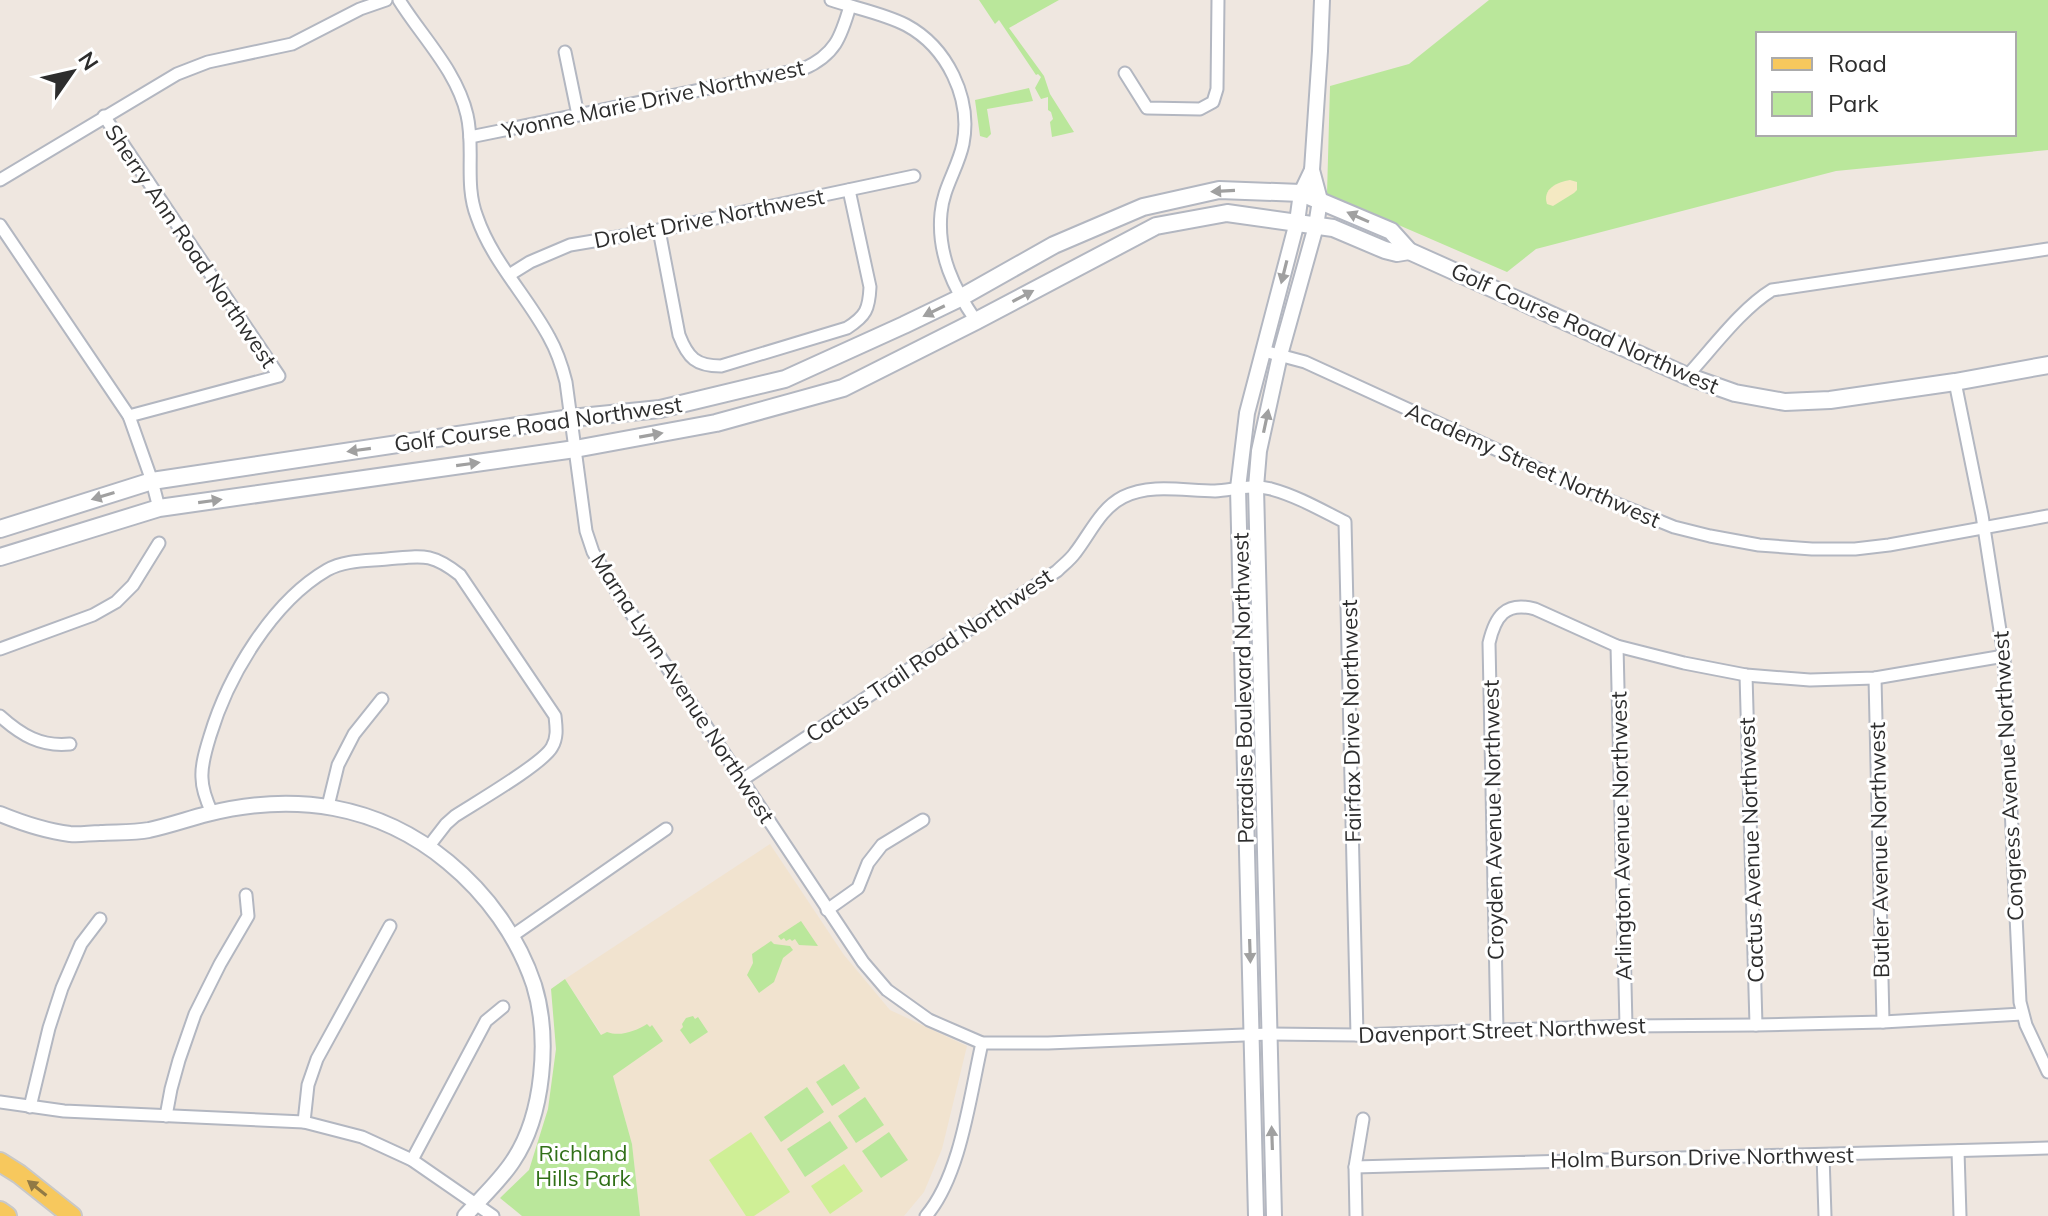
<svg xmlns="http://www.w3.org/2000/svg" width="2048" height="1216" font-family="Mulish,sans-serif">
  <style>
    .education { fill: #f1e3cf }
    .green { fill: #bae79b; fill-rule: evenodd }
    .sand { fill: #f4e9c2 }
    .pitch { fill: #cfef96 }
    .lines { fill: none; stroke-linecap: round; stroke-linejoin: round }
    .minor-casing { stroke: #b3b7c1; stroke-width: 15 }
    .tertiary-casing { stroke: #b3b7c1; stroke-width: 18 }
    .secondary-casing { stroke: #b3b7c1; stroke-width: 20 }
    .primary-casing { stroke: #c8c8c8; stroke-width: 22 }
    .minor { stroke: #fff; stroke-width: 11 }
    .tertiary { stroke: #fff; stroke-width: 14 }
    .secondary { stroke: #fff; stroke-width: 16 }
    .primary { stroke: #f7c85d; stroke-width: 18 }
    .oneway { fill: #a0a0a0 }
    .oneway2 { fill: #927a45 }
    .labels { text-anchor: middle; stroke-width: 6; stroke-linejoin: round; paint-order: stroke }
    .street-label { font-size: 22px; fill: #2d2d2d; stroke: #fff }
    .park-label { font-size: 22px; fill: #317018; stroke: #fff }
  </style>
  <rect width="100%" height="100%" fill="#efe7e0"/>
  <polygon class="education" points="770,844 844,955 890,1010 967,1046 942,1149 924,1192 904,1216 640,1216 632,1144 600,1032 565,979"/>
  <g class="green">
    <polygon points="979,0 1059,0 1009,28 1044,76 1050,94 1074,132 1052,137 1050,122 1053,119 1051,112 1048,110 1048,97 1041,99 1035,88 1041,77 1038,74 1036,75 999,20 995,24"/>
    <path d="M1489,0H2048V150L1836,171L1536,249L1507,272L1327,194L1330,86L1409,64ZM1758,34H2014V134H1758Z"/>
    <polygon points="1029,88 1033,101 987,109 991,134 987,138 980,136 975,100"/>
    <polygon points="801,921 818,946 799,945 795,939 792,941 790,939 786,941 784,938 781,940 778,936"/>
    <polygon points="771,941 774,944 790,946 793,950 783,958 774,982 759,993 747,975 753,963 752,954"/>
    <path d="M565,979L601,1035L607,1032C620,1037 636,1031 647,1024L650,1027L652,1025L663,1041L613,1076L632,1144L640,1216H522L500,1198L529,1170L548,1109L556,1049L551,989Z"/>
    <polygon points="693,1016 695,1019 698,1017 708,1032 690,1044 680,1030 683,1027 682,1024 686,1018"/>
    <polygon points="844,1064 860,1088 832,1106 816,1082"/>
    <polygon points="807,1087 824,1112 781,1142 764,1117"/>
    <polygon points="865,1097 884,1125 856,1143 838,1116"/>
    <polygon points="830,1121 848,1148 805,1177 787,1149"/>
    <polygon points="889,1132 908,1160 881,1178 862,1151"/>
  </g>
  <path class="sand" d="M1570,180L1577,182V190L1574,193L1553,206L1547,204C1542,189 1557,182 1570,180Z"/>
  <g class="pitch">
    <polygon points="751,1132 790,1192 754,1216 746,1216 709,1160"/>
    <polygon points="844,1164 863,1191 830,1214 811,1186"/>
  </g>
  <g class="lines">
    <g class="minor-casing">
      <g id="minor">
        <path d="M399,0C422,37 457,71 467,115C475,148 464,184 477,217C492,261 527,296 549,337C557,351 562,366 566,382L586,531L593,552L617,592L863,962L887,990L929,1020L982,1043H1048L1269,1034L1357,1035L1626,1026L1756,1025L1883,1022L2022,1014"/>
        <path d="M831,0C855,8 885,14 906,25C947,47 972,98 963,144C958,168 943,188 941,213C937,254 954,289 976,321"/>
        <polyline points="565,52 578,115"/>
        <polyline points="1125,73 1147,108 1200,109 1213,102 1217,89 1218,0"/>
        <polyline points="104,116 279,376 129,416"/>
        <path d="M470,137L803,69C835,55 841,37 850,6"/>
        <polyline points="0,180 177,74 208,62 292,44 360,9 386,0"/>
        <polyline points="0,225 129,416 152,481 159,508"/>
        <path d="M659,230L679,335C688,358 696,366 721,366L847,328C866,316 869,309 870,287L849,190"/>
        <polyline points="509,275 530,262 570,245 659,230 914,176"/>
        <polyline points="1264,351 1305,362 1593,494 1674,527 1710,536 1759,545 1812,549 1855,549 1889,545 2048,516"/>
        <path d="M1687,376C1712,349 1741,309 1772,290L2048,249"/>
        <polyline points="1955,382 1982,515 2004,656 2020,1002 2026,1025 2048,1072"/>
        <polyline points="1617,646 1626,1026"/>
        <polyline points="0,649 93,615 116,602 133,585 159,543"/>
        <polyline points="1746,675 1756,1025"/>
        <polyline points="1875,678 1883,1022"/>
        <path d="M0,716C21,735 41,747 70,744"/>
        <path d="M742,780L1057,571C1063,565 1070,560 1075,553C1090,534 1100,509 1123,497C1151,483 1185,491 1215,491C1233,490 1252,484 1271,489C1297,496 1321,510 1345,522L1357,1035"/>
        <polyline points="328,806 338,765 354,734 382,699"/>
        <path d="M212,813C207,802 202,790 202,778C201,765 206,749 210,736C228,676 272,602 327,570C345,560 367,561 387,559C422,556 431,552 460,575L555,716C556,726 558,737 552,747C543,764 475,803 455,816L446,824L429,846"/>
        <polyline points="827,910 858,888 868,863 882,845 923,820"/>
        <polyline points="512,936 666,829"/>
        <path d="M1497,1031L1489,643C1495,617 1505,601 1535,609L1617,646L1684,663L1746,675L1810,680L1875,678L2004,656"/>
        <polyline points="0,1102 64,1111 304,1122 362,1137 412,1160 493,1216"/>
        <polyline points="30,1107 49,1028 62,988 81,944 100,919"/>
        <polyline points="166,1116 171,1089 179,1060 195,1014 220,964 248,916 246,895"/>
        <polyline points="304,1122 308,1085 317,1059 390,926"/>
        <polyline points="1958,1151 1960,1216"/>
        <polyline points="1823,1155 1825,1216"/>
        <polyline points="412,1160 486,1021 503,1007"/>
        <polyline points="1355,1167 2048,1148"/>
        <path d="M926,1216C961,1175 970,1095 982,1043"/>
        <polyline points="1356,1216 1355,1167 1363,1119"/>
      </g>
    </g>
    <g class="tertiary-casing">
      <g id="tertiary">
        <path d="M0,814C22,823 46,831 70,834C80,835 90,833 100,833C116,832 133,833 149,830C168,826 188,819 207,814C294,792 378,804 448,862C487,894 518,937 534,985C550,1037 544,1115 513,1161C500,1181 481,1198 465,1216"/>
        <polyline points="1256,1216 1238,488 1247,413 1297,222 1301,193 1312,170"/>
        <polyline points="1274,1216 1256,487 1259,451 1280,355 1316,226 1320,200 1312,170 1320,51 1322,0"/>
      </g>
    </g>
    <g class="secondary-casing">
      <g id="secondary">
        <polyline points="0,529 152,481 571,418 660,409 785,379 904,325 960,298 1054,245 1143,207 1219,190 1301,193 1391,231 1409,251 1687,376 1735,393 1785,402 1830,400 1955,382 2048,365"/>
        <polyline points="0,557 159,508 575,449 716,423 843,388 976,321 1156,226 1227,213 1333,228 1385,250 1397,253 1409,251"/>
      </g>
    </g>
    <g class="primary-casing">
      <g id="primary">
        <polyline points="0,1162 19,1174 72,1216"/>
        <polyline points="0,1211 7,1216"/>
      </g>
    </g>
    <use href="#minor" class="minor"/>
    <use href="#tertiary" class="tertiary"/>
    <use href="#secondary" class="secondary"/>
    <use href="#primary" class="primary"/>
  </g>
  <defs><path id="oneway-solid" d="M-6-.8H1V-3.2L6.5 0L1 3.2V.8H-6Z" transform="scale(2)"/></defs>
  <g class="oneway">
    <use href="#oneway-solid" transform="translate(1223 191) rotate(177)"/>
    <use href="#oneway-solid" transform="translate(1358 217) rotate(-156)"/>
    <use href="#oneway-solid" transform="translate(1284 272) rotate(104)"/>
    <use href="#oneway-solid" transform="translate(1023 296) rotate(-28)"/>
    <use href="#oneway-solid" transform="translate(934 311) rotate(154)"/>
    <use href="#oneway-solid" transform="translate(1266 421) rotate(-78)"/>
    <use href="#oneway-solid" transform="translate(651 435) rotate(-10)"/>
    <use href="#oneway-solid" transform="translate(359 450) rotate(172)"/>
    <use href="#oneway-solid" transform="translate(468 464) rotate(-8)"/>
    <use href="#oneway-solid" transform="translate(103 496) rotate(163)"/>
    <use href="#oneway-solid" transform="translate(210 501) rotate(-8)"/>
    <use href="#oneway-solid" transform="translate(1250 951) rotate(88)"/>
    <use href="#oneway-solid" transform="translate(1272 1138) rotate(-92)"/>
  </g>
  <use class="oneway2" href="#oneway-solid" transform="translate(37 1188) rotate(-142)"/>
  <g class="labels">
    <g class="street-label">
      <text transform="translate(653 99) rotate(-12)" y="8">Yvonne Marie Drive Northwest</text>
      <text transform="translate(709 218) rotate(-11)" y="8">Drolet Drive Northwest</text>
      <text transform="translate(191 246) rotate(56)" y="8">Sherry Ann Road Northwest</text>
      <text transform="translate(1585 328) rotate(24)" y="8">Golf Course Road Northwest</text>
      <text transform="translate(538 424) rotate(-8)" y="8">Golf Course Road Northwest</text>
      <text transform="translate(1533 465) rotate(24)" y="8">Academy Street Northwest</text>
      <text transform="translate(929 655) rotate(-34)" y="8">Cactus Trail Road Northwest</text>
      <text transform="translate(683 688) rotate(57)" y="8">Marna Lynn Avenue Northwest</text>
      <text transform="translate(1243 688) rotate(-91)" y="8">Paradise Boulevard Northwest</text>
      <text transform="translate(1351 721) rotate(-91)" y="8">Fairfax Drive Northwest</text>
      <text transform="translate(2008 776) rotate(-93)" y="8">Congress Avenue Northwest</text>
      <text transform="translate(1493 820) rotate(-91)" y="8">Croyden Avenue Northwest</text>
      <text transform="translate(1621 836) rotate(-91)" y="8">Arlington Avenue Northwest</text>
      <text transform="translate(1751 850) rotate(-92)" y="8">Cactus Avenue Northwest</text>
      <text transform="translate(1879 850) rotate(-91)" y="8">Butler Avenue Northwest</text>
      <text transform="translate(1502 1030) rotate(-2)" y="8">Davenport Street Northwest</text>
      <text transform="translate(1702 1157) rotate(-1)" y="8">Holm Burson Drive Northwest</text>
    </g>
    <g class="park-label">
      <text x="583" y="1161">Richland<tspan x="583" dy="25">Hills Park</tspan></text>
    </g>
  </g>
  <rect x="1756" y="32" width="260" height="104" fill="#ffffff" stroke="#ababab" stroke-width="2"/>
  <rect x="1772" y="58" width="40" height="12" fill="#f7c85d" stroke="#ababab" stroke-width="2"/>
  <text x="1828" y="72" font-size="24" fill="#2d2d2d">Road</text>
  <rect x="1772" y="92" width="40" height="24" fill="#bae79b" stroke="#ababab" stroke-width="2"/>
  <text x="1828" y="112" font-size="24" fill="#2d2d2d">Park</text>
  <g transform="translate(72 72) rotate(56)" stroke="#ffffff" stroke-width="6" paint-order="stroke">
  <path d="M0-6L14 30L0 20L-14 30Z" fill="#2d2d2d"/>
  <text y="-12" font-size="22" font-weight="bold" text-anchor="middle" fill="#2d2d2d">N</text>
  </g>
</svg>
